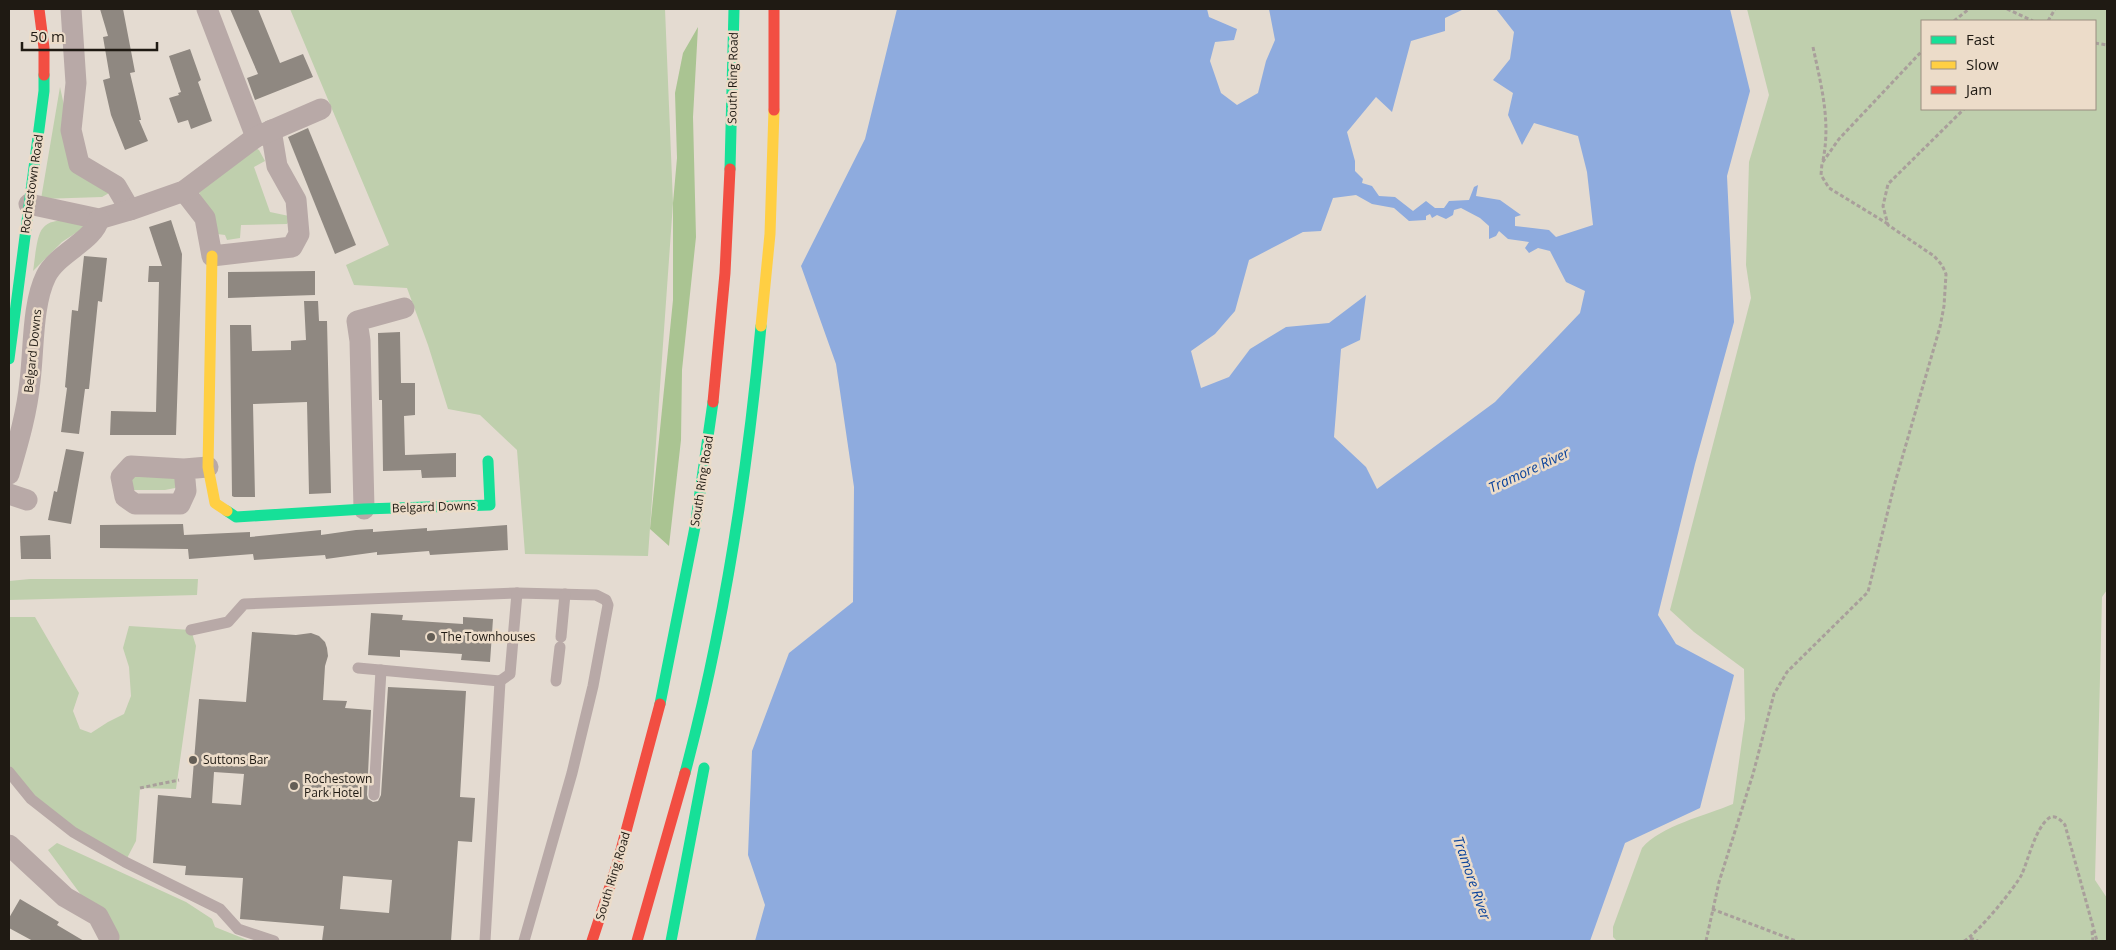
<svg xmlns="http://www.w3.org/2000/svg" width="2116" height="950" font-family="'Open Sans',sans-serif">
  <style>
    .green { fill: #bfcfad; fill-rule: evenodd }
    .forest { fill: #aac492 }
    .water { fill: #8eabde; fill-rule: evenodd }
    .building { fill: #8f8881; fill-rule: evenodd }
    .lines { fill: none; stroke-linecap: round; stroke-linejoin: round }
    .path { stroke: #a99f9b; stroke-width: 3; stroke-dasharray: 4 2.5; stroke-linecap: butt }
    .lane { stroke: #b8a9a7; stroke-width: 11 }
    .street { stroke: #b8a9a7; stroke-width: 21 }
    .fast { stroke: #16e098; stroke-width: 11 }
    .slow { stroke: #ffcf43; stroke-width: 11 }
    .jam { stroke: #f24e42; stroke-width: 11 }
    .poi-dot { fill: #645e56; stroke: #ecdcc9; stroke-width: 2 }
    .labels { text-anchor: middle; stroke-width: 5; stroke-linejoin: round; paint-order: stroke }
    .street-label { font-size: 12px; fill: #1f1a13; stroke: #ecdcc9 }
    .poi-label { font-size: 12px; fill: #1f1a13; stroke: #ecdcc9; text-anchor: start }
    .water-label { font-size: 14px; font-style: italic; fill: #09429b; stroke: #ecdcc9 }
  </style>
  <rect width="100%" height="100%" fill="#e4dbd1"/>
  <g class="green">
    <polygon points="290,9 665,9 673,203 648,556 525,554 517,450 480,415 448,409 428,345 407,288 354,285 346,265 389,245"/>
    <path d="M1747,9H2107V590L2102,597L2095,880L2107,898V941H1617L1613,937V927L1642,848C1660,826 1707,815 1733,804L1745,719L1744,669L1694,632L1670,610L1751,298L1746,265L1749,162L1769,95ZM2095,21V109H1922V21Z"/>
    <polygon points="60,87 65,110 69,156 111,192 102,197 41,199"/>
    <polygon points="254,147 259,150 265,161 254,167 270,212 289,216 289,221 287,224 241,225 240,238 227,240 225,235 217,234 195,183"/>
    <path d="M65,219L94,221L62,242L33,271C35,261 36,235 43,228C48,221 58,221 65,219Z"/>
    <polygon points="176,471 175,488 165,490 130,490 128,473"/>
    <polygon points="30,579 198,579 197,595 9,600 9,581"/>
    <polygon points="9,617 35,617 79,693 73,711 80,729 91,733 108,722 124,714 131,696 129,667 123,648 129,626 191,630 196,646 176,789 140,788 136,841 125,862 73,832 9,772"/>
    <polygon points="57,843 186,902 212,919 215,927 250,941 115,941 48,850"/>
  </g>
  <polygon class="forest" points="698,27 693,117 696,237 682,370 681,440 669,546 650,529 673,300 673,203 677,158 675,93 683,53"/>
  <path class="water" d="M897,9H1207L1209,17L1237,29L1234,40L1215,42L1210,61L1221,93L1237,105L1258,93L1266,61L1275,40L1269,9H1464L1445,18V31L1411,41L1392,112L1376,97L1347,132L1355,161V171L1363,179L1362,183L1372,186L1379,196L1395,197L1413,211L1426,201L1435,208H1444L1449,201L1469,200L1474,187L1478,185L1476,196L1500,200L1521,215L1515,217V226L1549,230L1556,237L1593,225L1587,172L1578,136L1534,123L1522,145L1508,115L1513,93L1493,80L1510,59L1514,32L1496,9H1730L1750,91L1727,176L1734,322L1695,464L1658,615L1676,644L1734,675L1700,808L1625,843L1590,941H755L765,905L748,855L752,751L789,653L853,602L854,487L836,364L801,266L865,139ZM1356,195L1372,204L1394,208L1409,221L1426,220V216L1430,214L1432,218L1437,215L1446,219L1453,215L1454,210L1461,208L1480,218L1489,226V239L1496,236L1499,231L1508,239L1529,242L1525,248L1529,253L1538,248L1550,251L1566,282L1585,291L1580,313L1495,402L1377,489L1366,467L1334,437L1341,349L1360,340L1366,295L1329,323L1286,327L1250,349L1229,377L1201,388L1191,351L1215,334L1235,311L1249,260L1303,232L1321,231L1333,198Z"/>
  <g class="building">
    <polygon points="100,9 123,9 135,72 130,73 141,120 139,120 148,141 125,150 111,115 103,80 110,78 103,37 108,36"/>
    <polygon points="230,9 258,9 280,63 303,54 313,77 255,100 247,78 258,74"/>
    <polygon points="190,49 201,80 198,82 212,121 191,129 188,120 178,123 169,98 179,95 178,93 181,92 169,56"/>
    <polygon points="308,128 356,245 335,254 288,137"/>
    <polygon points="171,220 182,254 176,435 110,435 111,411 156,412 159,282 148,282 149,266 162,266 149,227"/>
    <polygon points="84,256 107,258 102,302 98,301 89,389 85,389 79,434 61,432 67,388 65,387 72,310 78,311"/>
    <polygon points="315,271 315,295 228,298 228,272"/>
    <polygon points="304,301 318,301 319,321 327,321 331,493 309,494 307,402 253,404 255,497 234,497 232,496 230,325 251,325 252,351 291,350 291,341 306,340"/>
    <polygon points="400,332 401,383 415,383 415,415 404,416 405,455 456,453 456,477 422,478 421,470 383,471 382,400 379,400 378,333"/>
    <polygon points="66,449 84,452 71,524 48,520 54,491 57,492"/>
    <polygon points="183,524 184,535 250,532 250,537 321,530 321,535 356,530 373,529 373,532 427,528 427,531 507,525 508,550 430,555 429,551 377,555 377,552 326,559 325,555 254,560 253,554 189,559 188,549 100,548 100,525"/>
    <polygon points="50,535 51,559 21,559 20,536"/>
    <polygon points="371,613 403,615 402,620 463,624 463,617 493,619 490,662 461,660 462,654 400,650 400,657 368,655"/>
    <path d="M252,632L296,635L311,633L319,636L325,642L327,648L328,656L325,666L323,700L347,701L345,708L371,710L367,795L368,799L373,802L378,801L381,795L388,687L466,691L460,797L475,798L472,842L458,841L451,941H322L324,926L240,919L243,878L185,875L186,866L153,863L158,795L191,798L199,699L246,702ZM214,772L244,774L241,805L212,803ZM343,876L392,880L389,913L340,909Z"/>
    <polygon points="20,899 59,922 57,925 84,941 33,941 9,928 9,918"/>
  </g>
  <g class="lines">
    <g class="path">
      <polyline points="2007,9 2033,21"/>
      <polyline points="1954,21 1969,9"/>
      <polyline points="2048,21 2055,9"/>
      <polyline points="2095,43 2107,45"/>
      <path d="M1813,47C1821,85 1831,121 1823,160"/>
      <polyline points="1888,224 1829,188 1821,175 1822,163 1839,139 1922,51"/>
      <polyline points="140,788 179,780"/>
      <polyline points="1712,909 1796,941"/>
      <polyline points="2092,931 2093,941"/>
      <polyline points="1970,938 1978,941"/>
      <polyline points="1706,941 1719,882 1753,774 1774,694 1787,672 1868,592 1894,486 1940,327 1944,306 1946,274 1942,265 1934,256 1888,225 1883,206 1888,184 1964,109"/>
      <path d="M1964,941C1977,934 2015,888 2022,874C2028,860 2036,827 2049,818C2055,814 2062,821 2065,825L2097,941"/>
    </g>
    <g class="lane">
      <polyline points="191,630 228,622 244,604 517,593 596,595 606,600 608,605 593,686 572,773 524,941"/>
      <polyline points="561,637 565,594"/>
      <polyline points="358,668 500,681 510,674 517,593"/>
      <polyline points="556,681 560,647"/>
      <polyline points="9,772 31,799 73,832 125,862 220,909 238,929 274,941"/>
      <polyline points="374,795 381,670"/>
      <polyline points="485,941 500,681"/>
    </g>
    <g class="street">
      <polyline points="71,9 76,83 71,130 79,164 116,186 130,210"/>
      <polyline points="207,9 256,137"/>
      <polyline points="184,191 205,218 212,256 292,247 299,234 296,200 277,166 271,130"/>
      <polyline points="29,204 99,219 130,210 184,191 256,137 321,109"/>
      <polyline points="184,469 186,491 180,504 135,504 125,497 121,477 131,466 184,469 208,467"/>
      <path d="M9,474C18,443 27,413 30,381C34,350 32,304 46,276C57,253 94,241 99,219"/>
      <polyline points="9,494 27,500"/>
      <polyline points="364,509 360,341 357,321 404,308"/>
      <polyline points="9,845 65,897 98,916 109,937"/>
    </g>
    <g class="fast">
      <polyline points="730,169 734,9"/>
      <polyline points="9,359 44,91 44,75"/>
      <polyline points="227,511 236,517 364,509 490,505 488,461"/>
      <polyline points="660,704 695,527 713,402"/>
      <path d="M685,773C724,627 747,477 761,326"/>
      <polyline points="671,941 704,768"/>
    </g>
    <g class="slow">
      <polyline points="212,256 208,467 215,503 227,511"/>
      <polyline points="761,326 770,234 774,110"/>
    </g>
    <g class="jam">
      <polyline points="39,9 44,48 44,75"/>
      <polyline points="774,9 774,110"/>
      <polyline points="713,402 725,273 730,169"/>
      <polyline points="592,941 617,865 660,704"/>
      <polyline points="637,941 685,773"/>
    </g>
  </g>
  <g class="poi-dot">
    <circle cx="431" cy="637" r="5"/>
    <circle cx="193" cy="760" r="5"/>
    <circle cx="294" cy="786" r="5"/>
  </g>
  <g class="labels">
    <g class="street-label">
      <text transform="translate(733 78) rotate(-89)" y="4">South Ring Road</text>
      <text transform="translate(32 184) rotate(-82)" y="4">Rochestown Road</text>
      <text transform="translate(33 351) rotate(-84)" y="4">Belgard Downs</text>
      <text transform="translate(702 481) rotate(-81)" y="4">South Ring Road</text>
      <text transform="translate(434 507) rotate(-2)" y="4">Belgard Downs</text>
      <text transform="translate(613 876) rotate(-73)" y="4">South Ring Road</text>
    </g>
    <g class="poi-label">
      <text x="441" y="641">The Townhouses</text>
      <text x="203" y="764">Suttons Bar</text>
      <text x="304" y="783">Rochestown<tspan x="304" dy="14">Park Hotel</tspan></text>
    </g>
    <g class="water-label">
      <text transform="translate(1529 470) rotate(-25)" y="5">Tramore River</text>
      <text transform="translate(1472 878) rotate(71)" y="5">Tramore River</text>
    </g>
  </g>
  <rect width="2116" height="950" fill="none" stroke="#1f1a13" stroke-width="20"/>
  <rect x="1921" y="20" width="175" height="90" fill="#ecdcc9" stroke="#9a8e80"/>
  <rect x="1931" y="36" width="25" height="8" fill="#16e098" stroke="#9a8e80"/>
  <text x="1966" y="45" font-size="15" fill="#1f1a13">Fast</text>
  <rect x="1931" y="61" width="25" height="8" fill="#ffcf43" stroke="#9a8e80"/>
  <text x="1966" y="70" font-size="15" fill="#1f1a13">Slow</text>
  <rect x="1931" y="86" width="25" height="8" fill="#f24e42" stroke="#9a8e80"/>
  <text x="1966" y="95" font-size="15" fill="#1f1a13">Jam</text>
  <path d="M22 42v8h135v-8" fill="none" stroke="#1f1a13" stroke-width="2.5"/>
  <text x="30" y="42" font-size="15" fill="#1f1a13" stroke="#ecdcc9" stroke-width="4" paint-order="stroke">50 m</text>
</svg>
